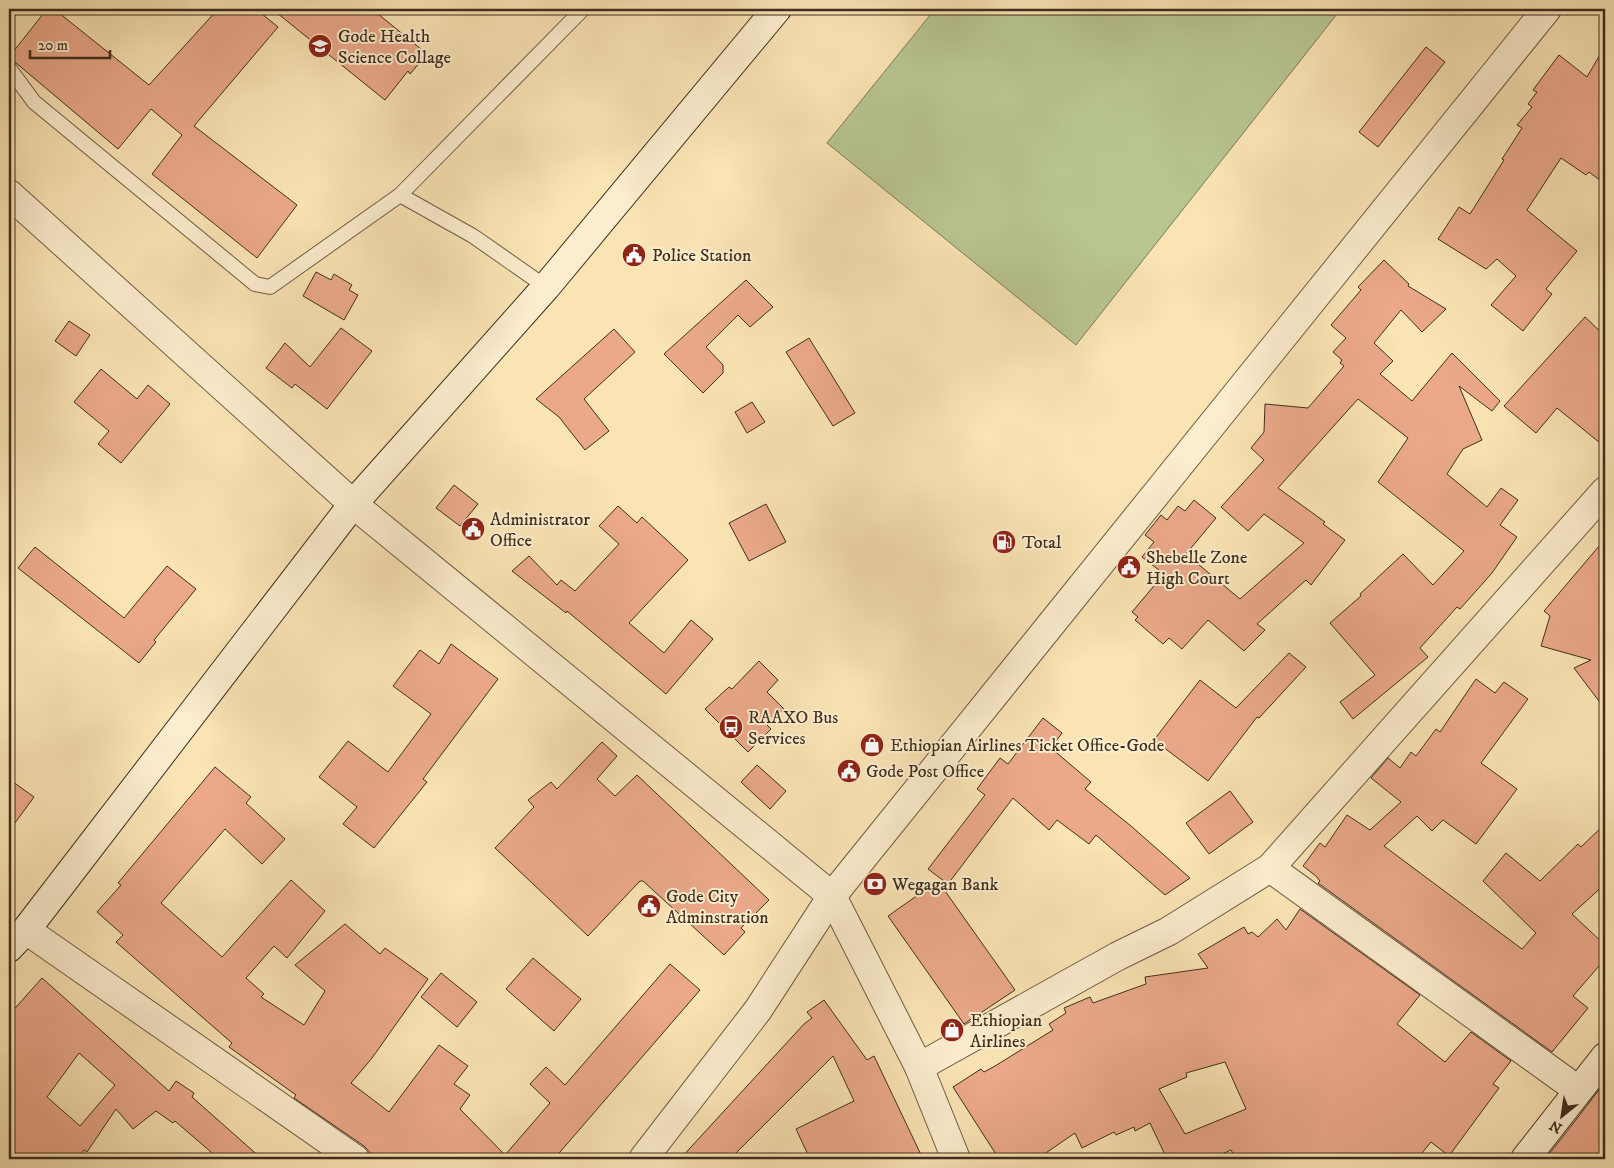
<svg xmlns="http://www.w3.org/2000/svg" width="1614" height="1168" font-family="'IM FELL DW Pica',serif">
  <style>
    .green { fill: #b8c591; stroke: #7c7a58 }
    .building { fill: #eba98a; stroke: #3f2e1f; fill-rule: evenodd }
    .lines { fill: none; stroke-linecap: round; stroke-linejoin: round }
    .lane-casing { stroke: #6e5c44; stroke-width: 16 }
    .street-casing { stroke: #6e5c44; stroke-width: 30 }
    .secondary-casing { stroke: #3f2e1f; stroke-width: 30 }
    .lane { stroke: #fcedce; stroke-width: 14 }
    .street { stroke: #fcedce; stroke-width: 28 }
    .secondary { stroke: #fcedce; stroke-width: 28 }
    .labels { text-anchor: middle; stroke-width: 4; stroke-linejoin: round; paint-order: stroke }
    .poi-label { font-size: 18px; fill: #3f2e1f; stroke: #fcedce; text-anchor: start }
  </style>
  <rect width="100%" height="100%" fill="#fae4b4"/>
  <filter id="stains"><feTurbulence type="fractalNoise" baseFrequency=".004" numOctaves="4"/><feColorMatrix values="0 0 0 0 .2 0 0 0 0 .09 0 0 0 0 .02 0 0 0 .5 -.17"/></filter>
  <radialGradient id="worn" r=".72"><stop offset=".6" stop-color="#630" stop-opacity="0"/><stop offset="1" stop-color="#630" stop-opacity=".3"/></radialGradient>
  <polygon class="green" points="935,9 1341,9 1076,345 827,143"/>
  <g class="building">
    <polygon points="47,9 54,9 149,85 218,9 256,9 278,27 194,126 297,205 257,258 152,174 182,135 151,109 118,149 9,57"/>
    <polygon points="272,9 372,9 427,54 410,74 408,71 385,100"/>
    <polygon points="1605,46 1605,184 1589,172 1586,175 1561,158 1527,210 1577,251 1546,289 1552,294 1523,331 1491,305 1516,276 1497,259 1486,269 1438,239 1459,207 1470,214 1504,160 1502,159 1522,128 1517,125 1532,107 1528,104 1537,92 1533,90 1559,55 1587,77"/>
    <polygon points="1426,47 1445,62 1378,147 1359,132"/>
    <polygon points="1384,260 1409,284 1408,286 1446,309 1422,332 1401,310 1374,343 1393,361 1380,374 1412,401 1452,353 1500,401 1492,411 1459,386 1482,440 1463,449 1447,474 1487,507 1501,488 1518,500 1500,525 1517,537 1492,573 1460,609 1457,607 1420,648 1428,657 1353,719 1340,702 1375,675 1330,623 1361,596 1360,594 1403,554 1433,585 1464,551 1378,482 1408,438 1358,399 1278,488 1325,522 1323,524 1345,540 1311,585 1306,580 1257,624 1265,630 1244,651 1208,620 1182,649 1169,638 1163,644 1135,620 1138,617 1132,612 1164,574 1142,557 1154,542 1145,535 1161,515 1167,520 1178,506 1185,511 1194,500 1216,518 1186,554 1240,599 1304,543 1264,514 1248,531 1221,507 1264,460 1251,448 1264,432 1265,404 1308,408 1344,366 1340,363 1342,360 1333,352 1346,338 1331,325 1361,290 1358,287"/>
    <polygon points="316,272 331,280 334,274 352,285 349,290 358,295 344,320 303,296"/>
    <polygon points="746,280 773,307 750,327 738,315 706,347 723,365 723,373 703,393 664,354"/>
    <polygon points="1585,317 1605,336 1605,447 1557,408 1536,433 1504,406"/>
    <polygon points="69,321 90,335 76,356 55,341"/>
    <polygon points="341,328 372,351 327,409 295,384 292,388 266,368 285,343 310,367"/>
    <polygon points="614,329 635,352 584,399 609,431 585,450 559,417 536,399"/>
    <polygon points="809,338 855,413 833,426 786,352"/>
    <polygon points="101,369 137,399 148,385 170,404 121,463 98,444 109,431 74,402"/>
    <polygon points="752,402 765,422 747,433 735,412"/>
    <polygon points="454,485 478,504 460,526 436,508"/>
    <polygon points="766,504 786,542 749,561 729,523"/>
    <polygon points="618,506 637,523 642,517 688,560 629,623 664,653 691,620 713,639 666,694 567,611 566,613 512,571 529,556 557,585 561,580 575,591 619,544 599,526"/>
    <polygon points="1605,539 1605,709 1574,668 1591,660 1541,646 1550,616 1544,611"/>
    <polygon points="35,547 124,618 167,566 196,589 154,640 156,642 139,663 18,568"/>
    <polygon points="451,644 498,679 423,779 427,782 374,848 343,824 357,807 319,777 348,741 388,772 431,714 393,686 420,650 439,664"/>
    <polygon points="1289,653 1306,667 1259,718 1257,717 1208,781 1154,740 1200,680 1236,708"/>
    <polygon points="759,661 778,680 767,692 784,709 767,725 771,729 748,752 705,709 729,687 732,689"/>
    <polygon points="1476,679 1495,693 1504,682 1528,699 1481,763 1517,789 1476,844 1443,820 1432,831 1417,816 1384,846 1522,949 1536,933 1483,881 1506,853 1540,881 1578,844 1581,847 1605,824 1605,884 1572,914 1605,945 1605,959 1573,996 1588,1008 1552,1052 1318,883 1320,881 1316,876 1303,866 1320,843 1325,847 1347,815 1370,830 1401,802 1371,778 1388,758 1400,768 1411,752 1416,756 1436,729 1440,732"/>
    <polygon points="1043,718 1062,733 1051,748 1091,782 1085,789 1131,826 1190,878 1165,895 1096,835 1089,844 1057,820 1049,830 1013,798 948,884 928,869 985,795 977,789 1000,758 1008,764"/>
    <polygon points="602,742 617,756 597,779 615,796 637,775 769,900 741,928 745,932 724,955 643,881 640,881 588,936 495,848 534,807 528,800 551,782 557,789"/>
    <polygon points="757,765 786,791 770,809 741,782"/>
    <polygon points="215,767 251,797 246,803 285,839 262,864 225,829 161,903 222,957 291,880 325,911 287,958 274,946 246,978 264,994 261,997 304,1025 325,991 295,965 345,924 380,954 385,948 428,979 372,1058 351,1083 389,1112 439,1045 468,1066 454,1084 470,1095 460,1109 505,1155 550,1103 530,1084 546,1067 565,1085 670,964 700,990 554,1159 376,1159 364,1146 294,1098 296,1095 229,1047 232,1043 116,942 123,935 97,912 121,885 118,883"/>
    <polygon points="9,779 34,797 9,831"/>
    <polygon points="1230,791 1253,822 1209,854 1186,823"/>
    <polygon points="938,881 1015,990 964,1024 888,916"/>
    <path d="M1300,909L1420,995L1397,1024L1445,1062L1471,1032L1511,1061L1493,1084L1499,1088L1449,1156L1431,1142L1417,1159H1236L1231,1150L1212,1159H1167L1150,1123L1135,1131L1134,1127L1116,1135L1114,1132L1082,1148L1075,1133L1037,1159H999L953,1087L981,1069L984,1072L995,1066L1053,1030L1049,1024L1066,1013L1064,1008L1090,997L1093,1003L1146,984L1145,977L1208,968L1198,954L1244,927L1248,934L1252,932L1258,937L1277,919L1286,930ZM1225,1062L1246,1109L1185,1134L1159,1089L1187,1077L1186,1073Z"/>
    <polygon points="533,958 581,999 554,1031 506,989"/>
    <polygon points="441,973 477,1002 457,1027 421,997"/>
    <path d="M42,978L169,1091L176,1081L194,1093L192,1097L262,1159H219L175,1121L173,1123L156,1111L133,1129L116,1109L87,1152L84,1150L77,1159H9V1015ZM79,1053L115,1085L80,1126L47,1097Z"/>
    <polygon points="824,1000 867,1060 874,1056 923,1159 810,1159 796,1129 854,1101 833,1056 730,1159 680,1159 804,1024 812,1018 807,1012"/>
    <polygon points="1605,1082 1605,1159 1545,1159 1565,1134"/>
  </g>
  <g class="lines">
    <g class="lane-casing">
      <g id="lane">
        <polyline points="9,68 34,102 255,284 270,287 400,195 583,9"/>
        <polyline points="400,195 473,236 546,287"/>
      </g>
    </g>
    <g class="street-casing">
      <g id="street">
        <polyline points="9,194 353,504 832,896 919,1067 956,1159"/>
        <polyline points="1270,868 1578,1090"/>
        <polyline points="26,930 355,1159"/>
        <polyline points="919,1067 1118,956 1169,931 1270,868 1605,491"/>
        <polyline points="643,1159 758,1010 832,896 1547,9"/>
      </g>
    </g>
    <g class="secondary-casing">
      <g id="secondary">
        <polyline points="9,948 26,930 353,504 546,287 777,9"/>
        <polyline points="1525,1159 1605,1057"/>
      </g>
    </g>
    <use href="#lane" class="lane"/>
    <use href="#street" class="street"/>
    <use href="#secondary" class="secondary"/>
  </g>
  <defs>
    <g id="school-disc" transform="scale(1.25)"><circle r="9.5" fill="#8f2418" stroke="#fcedce"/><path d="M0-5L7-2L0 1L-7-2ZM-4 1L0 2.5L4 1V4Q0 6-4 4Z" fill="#fff"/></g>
    <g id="civic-disc" transform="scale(1.25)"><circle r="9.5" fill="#8f2418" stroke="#fcedce"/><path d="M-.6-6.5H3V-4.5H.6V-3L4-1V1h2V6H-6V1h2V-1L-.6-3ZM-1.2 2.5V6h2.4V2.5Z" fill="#fff"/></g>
    <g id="fuel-disc" transform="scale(1.25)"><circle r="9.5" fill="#8f2418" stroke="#fcedce"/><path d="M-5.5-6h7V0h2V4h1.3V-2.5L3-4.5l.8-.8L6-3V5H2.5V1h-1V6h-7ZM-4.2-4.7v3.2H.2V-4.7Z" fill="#fff"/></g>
    <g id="bus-disc" transform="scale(1.25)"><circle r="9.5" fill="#8f2418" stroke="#fcedce"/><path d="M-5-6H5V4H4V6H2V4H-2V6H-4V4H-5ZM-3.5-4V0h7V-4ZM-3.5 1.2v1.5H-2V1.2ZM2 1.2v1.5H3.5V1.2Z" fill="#fff"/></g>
    <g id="shop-disc" transform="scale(1.25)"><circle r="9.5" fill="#8f2418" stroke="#fcedce"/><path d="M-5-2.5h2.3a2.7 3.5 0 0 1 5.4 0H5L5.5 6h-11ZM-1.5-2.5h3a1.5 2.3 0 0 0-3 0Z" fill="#fff"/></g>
    <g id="bank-disc" transform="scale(1.25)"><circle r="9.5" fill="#8f2418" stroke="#fcedce"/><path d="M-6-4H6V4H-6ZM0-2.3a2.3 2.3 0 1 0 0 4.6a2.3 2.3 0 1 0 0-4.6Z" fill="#fff"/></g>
  </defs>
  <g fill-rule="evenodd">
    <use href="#school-disc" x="320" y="46"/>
    <use href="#civic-disc" x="634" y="255"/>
    <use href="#civic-disc" x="473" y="529"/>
    <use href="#fuel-disc" x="1004" y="542"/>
    <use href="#civic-disc" x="1129" y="567"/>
    <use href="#bus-disc" x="731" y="727"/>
    <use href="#shop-disc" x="872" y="745"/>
    <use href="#civic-disc" x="849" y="771"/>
    <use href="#bank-disc" x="875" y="884"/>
    <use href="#civic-disc" x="649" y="906"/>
    <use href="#shop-disc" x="952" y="1030"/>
  </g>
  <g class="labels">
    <g class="poi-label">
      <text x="338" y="42">Gode Health<tspan x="338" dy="21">Science Collage</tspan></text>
      <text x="652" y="261">Police Station</text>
      <text x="490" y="525">Administrator<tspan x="490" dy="21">Office</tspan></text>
      <text x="1022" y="548">Total</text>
      <text x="1146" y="563">Shebelle Zone<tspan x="1146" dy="21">High Court</tspan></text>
      <text x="748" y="723">RAAXO Bus<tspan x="748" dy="21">Services</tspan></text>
      <text x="890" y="751">Ethiopian Airlines Ticket Office-Gode</text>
      <text x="866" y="777">Gode Post Office</text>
      <text x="892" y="890">Wegagan Bank</text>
      <text x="666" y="902">Gode City<tspan x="666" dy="21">Adminstration</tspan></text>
      <text x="970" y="1026">Ethiopian<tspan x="970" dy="21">Airlines</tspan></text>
    </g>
  </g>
  <rect width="1614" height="1168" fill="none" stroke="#fae4b4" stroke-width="30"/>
  <rect x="10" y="10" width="1594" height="1148" fill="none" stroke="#3f2e1f" stroke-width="2.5"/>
  <rect x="15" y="15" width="1584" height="1138" fill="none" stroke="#3f2e1f"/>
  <g transform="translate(1562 1116) rotate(210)" stroke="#fcedce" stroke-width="4" paint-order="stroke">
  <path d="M0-4L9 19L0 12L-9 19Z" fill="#3f2e1f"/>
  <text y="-8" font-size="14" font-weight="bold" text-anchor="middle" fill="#3f2e1f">N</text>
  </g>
  <path d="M30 50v8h80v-8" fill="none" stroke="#3f2e1f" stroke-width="2.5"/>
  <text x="38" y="50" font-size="15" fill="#3f2e1f" stroke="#fcedce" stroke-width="4" paint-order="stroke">20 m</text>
  <rect width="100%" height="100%" filter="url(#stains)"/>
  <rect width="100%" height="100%" fill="url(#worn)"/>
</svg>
